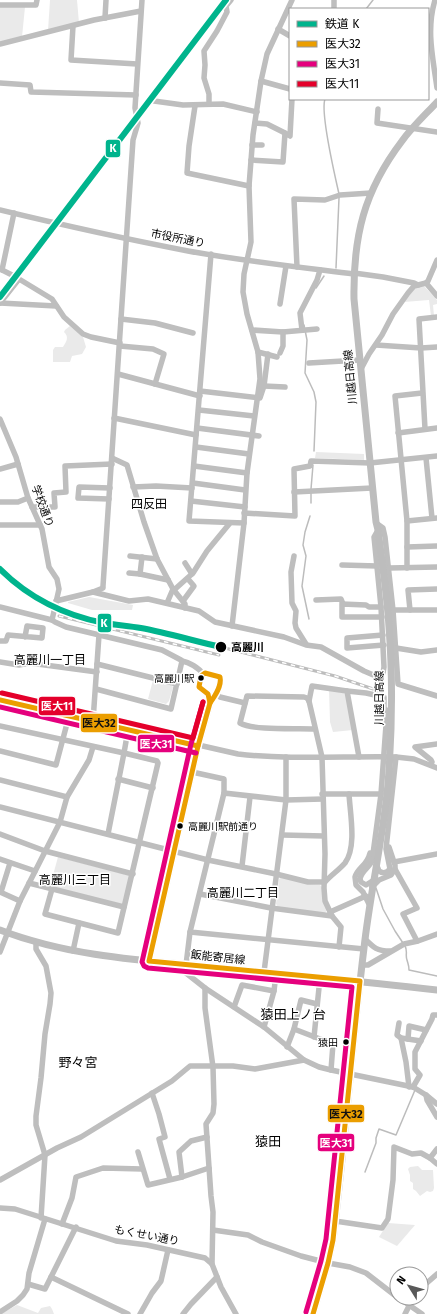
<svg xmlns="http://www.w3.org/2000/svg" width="437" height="1314" font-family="'Fira Sans','Noto Sans JP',sans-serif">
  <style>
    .green { fill: #eaeaea }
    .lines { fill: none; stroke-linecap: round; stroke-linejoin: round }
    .stream { stroke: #bcbcbc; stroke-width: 1.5 }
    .minor { stroke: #bebebe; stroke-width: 5.5 }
    .major { stroke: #bdbdbd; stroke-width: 7 }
    .rail-casing { stroke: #bdbdbd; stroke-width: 3 }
    .rail { stroke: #fff; stroke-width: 1.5; stroke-dasharray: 4.5; stroke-linecap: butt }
    .bus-1-casing { stroke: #fff; stroke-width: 8 }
    .bus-2-casing { stroke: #fff; stroke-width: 8 }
    .bus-3-casing { stroke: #fff; stroke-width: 8 }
    .bus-1 { stroke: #eb9e00; stroke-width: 5 }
    .bus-2 { stroke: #e5007d; stroke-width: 5 }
    .bus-3 { stroke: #e4002b; stroke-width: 5 }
    .rail-1-casing { stroke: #fff; stroke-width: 9 }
    .rail-1 { stroke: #00b48d; stroke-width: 6 }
    .stop-dot { fill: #000; stroke: #fff; stroke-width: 1.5 }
    .labels { text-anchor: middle; stroke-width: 3; stroke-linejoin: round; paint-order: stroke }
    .bus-label { font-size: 10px; fill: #000; stroke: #fff; text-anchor: end }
    .street-label { font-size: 11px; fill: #000; stroke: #fff }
    .stop-label { font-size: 11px; font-weight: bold; fill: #000; stroke: #fff; text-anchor: start }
    .neighbourhood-label { font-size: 12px; fill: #000; stroke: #fff }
    .quarter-label { font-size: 13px; fill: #000; stroke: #fff }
    .line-badge { stroke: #fff; stroke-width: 1.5 }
    .badge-label { font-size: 11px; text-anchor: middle; font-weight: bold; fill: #fff }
    .pale-badge-label { font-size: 11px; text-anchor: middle; font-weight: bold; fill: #111 }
  </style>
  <rect width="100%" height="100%" fill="#fff"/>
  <g class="green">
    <polygon points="50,0 77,0 79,23 48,31"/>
    <polygon points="0,6 25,7 22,37 0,43"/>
    <polygon points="424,286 437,300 437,304 433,305 434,316 431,316 429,300 404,302 415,288"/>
    <path d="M70,326L83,337L86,347L82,354L72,356L70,362H53V350L55,347H63C67,341 69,337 64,332L65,330Z"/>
    <polygon points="316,452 364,454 364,460 315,458"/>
    <polygon points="89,597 133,605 132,610 92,610 68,603 68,602"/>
    <polygon points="153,680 170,684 173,687 169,701 166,704 148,699"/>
    <polygon points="329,690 344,693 346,694 353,730 333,732 330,722"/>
    <polygon points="58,857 128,875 129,877 123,904 121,904 50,886"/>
    <polygon points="282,877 307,884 320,885 322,887 327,910 325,913 278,907 276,904 279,879"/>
    <polygon points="418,1166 422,1170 433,1170 434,1188 433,1191 430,1192 427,1191 420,1196 416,1191 413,1189 413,1183 410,1181 410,1175 408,1169 410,1167"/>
    <polygon points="388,1223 415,1225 397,1246 379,1237"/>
    <polygon points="17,1305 38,1313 41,1308 50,1306 52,1309 54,1314 1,1314"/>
  </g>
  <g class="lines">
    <g class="stream">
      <polyline points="366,9 373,0"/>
      <path d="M325,99C320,113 335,176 339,194"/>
      <polyline points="336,268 339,198"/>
      <polyline points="316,288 324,276"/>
      <polyline points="304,325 307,340 305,373 314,392 316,402 314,451"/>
      <polyline points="311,489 313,465"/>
      <polyline points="311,503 311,493"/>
      <polyline points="309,619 302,586 306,556 303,545 305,532 310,516"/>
      <polyline points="376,888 383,909 395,931 403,943"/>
      <path d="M405,946C408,951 405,955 407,960C408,964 409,965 409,970L437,976"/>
      <polyline points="365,1172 376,1143 376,1138 379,1129 396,1135 415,1090"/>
    </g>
    <g class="minor">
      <path d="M435,0C426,30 433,58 437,88"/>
      <polyline points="0,5 36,5 37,0"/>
      <polyline points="334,9 334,0"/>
      <polyline points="105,18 106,0"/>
      <polyline points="73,26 71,60 137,64"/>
      <polyline points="278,29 290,36"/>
      <polyline points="0,44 94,20 141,11"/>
      <polyline points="261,81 290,89"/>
      <polyline points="0,83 30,85 31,92 136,95"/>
      <polyline points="154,101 183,105 223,104 257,112"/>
      <polyline points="209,104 209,94 204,78 205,65 204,51 217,31 227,12 226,6 231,0"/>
      <polyline points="195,106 189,146 187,173 249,186"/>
      <polyline points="378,109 377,123 437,132"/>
      <polyline points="255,123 267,124 285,133"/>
      <polyline points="252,145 262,145"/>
      <polyline points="251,160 283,162 285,133 290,136 292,99"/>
      <path d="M0,210C62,225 125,239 188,251C243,261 298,267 354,274"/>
      <polyline points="211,254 189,521 244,523"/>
      <polyline points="297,267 294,199 325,200 340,195 371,193"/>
      <polyline points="0,269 12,275"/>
      <polyline points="2,270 14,213"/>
      <polyline points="354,273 383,277 414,283 418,285"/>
      <polyline points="426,283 437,296"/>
      <polyline points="0,303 19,279 52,299 64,317 83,334 91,337 120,343"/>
      <polyline points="0,303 56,306"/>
      <polyline points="280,304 286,266"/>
      <polyline points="121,319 155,323 193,333"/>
      <polyline points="252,330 283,332 317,329"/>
      <polyline points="302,330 300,313 317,280 320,270"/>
      <polyline points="376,345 421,348 437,347"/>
      <polyline points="120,346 153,349 164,354 155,384"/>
      <polyline points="258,352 277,357"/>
      <polyline points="280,353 283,346 283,332"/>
      <polyline points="309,363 360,360"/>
      <polyline points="361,369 369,354 382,335 393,314 408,293 414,286 426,283 428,281 437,260"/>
      <polyline points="118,374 200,396"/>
      <polyline points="264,386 285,387"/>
      <polyline points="200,391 260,398 264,386 268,354"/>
      <polyline points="199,410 254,416"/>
      <polyline points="114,418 196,435"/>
      <polyline points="0,419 16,457 28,498 42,529 49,567 57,579 59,589 52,620"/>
      <polyline points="197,428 259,436"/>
      <polyline points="425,429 419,319 437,317"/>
      <polyline points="398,433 437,428"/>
      <polyline points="196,447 249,454"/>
      <polyline points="112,458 127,465 144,522 157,559 173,589 185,604 185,608"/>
      <polyline points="426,458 432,518"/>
      <polyline points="194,466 247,473"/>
      <polyline points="0,469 18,464"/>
      <polyline points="193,483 245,490"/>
      <polyline points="133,487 156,486 192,488"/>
      <polyline points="294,492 372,488"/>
      <polyline points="109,499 78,498 79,487 110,488"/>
      <polyline points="191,501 245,507"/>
      <polyline points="0,502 18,502 28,498"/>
      <polyline points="32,507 55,507 54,493 66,492 65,466 112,464"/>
      <polyline points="244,513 295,516 294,469 310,466 311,461 370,463 437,456"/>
      <polyline points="407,521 437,518"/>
      <polyline points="376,523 383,528 385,537 393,610 398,684 437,696"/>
      <polyline points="0,525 40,525"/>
      <polyline points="407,547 437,546"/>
      <polyline points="130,556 157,559"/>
      <polyline points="294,556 291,572 292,603 296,611 295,623 296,628 306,644"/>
      <polyline points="185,563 192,574"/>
      <polyline points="342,565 377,566"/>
      <polyline points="389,568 437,567"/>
      <polyline points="407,568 407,521 395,396 422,393"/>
      <polyline points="129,573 140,574 168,580"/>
      <polyline points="140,574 142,557"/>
      <polyline points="174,590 193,573 207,551 230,523"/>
      <polyline points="93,592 129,601 148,599 199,611 215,622 284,637 306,645 321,647 364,671 378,677 383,673 384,667 381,607 374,537 378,530"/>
      <polyline points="316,600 341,599 343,604"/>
      <polyline points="56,601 93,592 103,588 103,586 133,140 138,123 135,108 142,0"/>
      <polyline points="183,601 194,586 188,579"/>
      <polyline points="167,603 173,589"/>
      <polyline points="0,607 52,620 55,622 66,627 162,650 181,660 182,661 171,709 96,689"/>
      <polyline points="381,607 369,607 366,605 342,604 342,617 382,617"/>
      <polyline points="393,610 437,610"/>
      <polyline points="410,610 408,590 437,589"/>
      <polyline points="232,626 244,523 247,473 260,379 258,352 247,314 243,292 244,274 251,242 249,186 253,135 261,81 267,54 292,0"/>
      <polyline points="383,635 347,638 347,648 384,645"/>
      <polyline points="0,641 6,641 8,635 42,638 43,628 27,626 25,637"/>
      <polyline points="396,648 421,652 437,650"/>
      <path d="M182,661C189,662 199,668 203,674"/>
      <polyline points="0,662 19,665 30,663 97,672"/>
      <polyline points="97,664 177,684"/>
      <path d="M347,691L366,693L384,697V708L387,711L381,794L372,861C369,868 361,871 360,879L361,882L366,885L374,880"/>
      <polyline points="216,694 220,697 245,703"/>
      <path d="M0,700L238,754C291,760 344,756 396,757L414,759L437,768"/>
      <polyline points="309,701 312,686 347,691 359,757"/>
      <polyline points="93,721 99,635"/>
      <polyline points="0,726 124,753 108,834"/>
      <path d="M315,729C297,728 254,731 240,723L247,696L304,697L307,698L309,701L322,757L325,854L324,888L325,901L332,916L341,927L339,947"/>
      <polyline points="0,751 56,765 69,716"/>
      <polyline points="431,765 432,762 431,760 415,747 437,744"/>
      <polyline points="192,772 224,779 224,793"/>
      <polyline points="118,779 153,788"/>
      <polyline points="0,780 67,797"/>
      <polyline points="322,794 381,794"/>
      <polyline points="323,799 286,800 224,793 190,932 364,949"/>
      <path d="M0,807L208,860L276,874L308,882H325C331,875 339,870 345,863C357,847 350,813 349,794"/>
      <polyline points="0,834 45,851 133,874"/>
      <polyline points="282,835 324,836"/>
      <polyline points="0,859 35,871"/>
      <polyline points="394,862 437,854"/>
      <polyline points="242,866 250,797"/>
      <path d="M377,866L379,871C383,874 387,873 390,869L386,849L396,757"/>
      <polyline points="395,869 417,908 403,914 417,941"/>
      <polyline points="29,883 124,907"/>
      <polyline points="372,887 379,880 391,875 395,869 395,865 389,847"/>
      <polyline points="52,889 45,914 118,933 158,763 157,761 124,753 128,730"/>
      <polyline points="0,892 20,901"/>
      <polyline points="1,892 10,863"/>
      <polyline points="200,894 271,908 332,916"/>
      <path d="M369,904L363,892L356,885L355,877C358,867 367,866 370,853"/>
      <polyline points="330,912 366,896"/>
      <polyline points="190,932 186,965 186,973 205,988 264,1027 304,1060"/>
      <path d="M365,939C374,948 377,951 390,951"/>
      <polyline points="36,942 36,949 46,966 51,993 50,1004 45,1034 41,1078 36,1116 36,1125 45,1155 41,1218"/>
      <polyline points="73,951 79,923"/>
      <polyline points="0,952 20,901 60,822 67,797 89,760 93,747"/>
      <polyline points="362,965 368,965 404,944 418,941 437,934"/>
      <polyline points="264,972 286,800 286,757"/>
      <polyline points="205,988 205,1008 213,1067 214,1104 213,1113 206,1124 211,1196 213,1212 212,1264"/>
      <polyline points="234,1007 242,985 274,991"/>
      <polyline points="399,1023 397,1035 401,1038 421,1041"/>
      <polyline points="264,1027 274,991 276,974"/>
      <polyline points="294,1029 333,1044 331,1070"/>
      <polyline points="314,1037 320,978"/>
      <polyline points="401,1038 406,1062 409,1087"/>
      <polyline points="408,1039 409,1026 426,1030"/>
      <polyline points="287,1047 294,1029 301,1000 317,1004"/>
      <polyline points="413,1087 420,1075 415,1069 415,1052 432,1019 433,1015 437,1015"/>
      <polyline points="152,1093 159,1114 165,1137 159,1139 170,1179"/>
      <polyline points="426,1095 427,1100 437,1117"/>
      <polyline points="138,1152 148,1185 182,1177 209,1168"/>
      <polyline points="430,1158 437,1149"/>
      <polyline points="182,1177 179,1152 191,1141 207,1137"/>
      <polyline points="0,1180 57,1148 81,1137 172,1081 190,1066 233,1066 255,1069 304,1060 319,1067 331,1070 413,1087 426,1095 437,1104"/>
      <polyline points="0,1208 15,1209 116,1241 147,1245 205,1258 212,1264 221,1287 236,1314"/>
      <polyline points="335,1221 382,1228 388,1219 393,1180 394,1147 412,1154 421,1153 430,1158 437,1164"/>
      <polyline points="62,1224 72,1198 76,1177 103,1168 142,1169"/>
      <polyline points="213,1230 248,1235 262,1242 301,1256 328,1263 350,1267 366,1273 397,1297"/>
      <polyline points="51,1277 128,1314"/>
      <polyline points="28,1284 45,1289 76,1227"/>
      <polyline points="421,1288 437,1274"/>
      <polyline points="399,1298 422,1314"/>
      <polyline points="0,1312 17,1301 23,1295 27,1289 29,1273 45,1219"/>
      <polyline points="140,1314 152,1293 161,1281 168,1250"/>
      <polyline points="183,1314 191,1304 217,1277"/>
      <polyline points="405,1314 409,1306"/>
    </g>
    <g class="major">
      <path d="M0,930C65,955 134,960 202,966C280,974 359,981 437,990"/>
      <polyline points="149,961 198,746 210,703"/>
      <path d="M313,1314L328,1263L333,1240C345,1143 352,1045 364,948C370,893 383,839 388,784C392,732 393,679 389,627C387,594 382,562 378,530L376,522L354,299C353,236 364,191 402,141C412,127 425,115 437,102"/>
    </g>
    <g class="rail-casing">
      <g id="rail">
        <polyline points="59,616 219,655"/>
        <polyline points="221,647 335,676 382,692"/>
      </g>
    </g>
    <use href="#rail" class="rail"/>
    <g class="bus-1-casing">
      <g id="bus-1">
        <path d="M205,673L220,677C222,686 215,696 210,703L208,694L199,687L201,676Z"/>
        <polyline points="0,700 198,746"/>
        <polyline points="210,703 198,746 149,961 360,981 333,1240 328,1263 313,1314"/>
      </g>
    </g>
    <g class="bus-2-casing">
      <g id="bus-2">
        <polyline points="203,702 191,744 142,962 144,966 148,968 352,987 326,1239 321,1261 306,1312"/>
        <polyline points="0,707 196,753"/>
      </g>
    </g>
    <g class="bus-3-casing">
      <polyline id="bus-3" points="2,693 193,738 203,702"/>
    </g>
    <use href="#bus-1" class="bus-1"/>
    <use href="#bus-2" class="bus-2"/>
    <use href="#bus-3" class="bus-3"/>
    <g class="rail-1-casing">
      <g id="rail-1">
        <polyline points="0,297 226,0"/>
        <path d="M0,569C29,598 64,615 104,623C116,625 129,626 141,628C168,633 194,641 221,647"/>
      </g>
    </g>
    <use href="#rail-1" class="rail-1"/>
  </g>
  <g class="stop-dot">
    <circle cx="221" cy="647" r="6"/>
    <circle cx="201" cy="678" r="3.5"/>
    <circle cx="180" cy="826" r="3.5"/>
    <circle cx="346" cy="1042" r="3.5"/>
  </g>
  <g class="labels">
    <g class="bus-label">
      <text x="194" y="682">高麗川駅</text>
      <text x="188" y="830" text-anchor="start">高麗川駅前通り</text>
      <text x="338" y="1046">猿田</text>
    </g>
    <g class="street-label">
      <text transform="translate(178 238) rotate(11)" y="4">市役所通り</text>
      <text transform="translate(350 377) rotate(-95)" y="4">川越日高線</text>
      <text transform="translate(43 506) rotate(70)" y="4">学校通り</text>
      <text transform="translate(379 698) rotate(-90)" y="4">川越日高線</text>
      <text transform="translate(218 957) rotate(6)" y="4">飯能寄居線</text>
      <text transform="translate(147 1235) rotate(11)" y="4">もくせい通り</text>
    </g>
    <g class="stop-label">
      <text x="231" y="651">高麗川</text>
    </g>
    <g class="neighbourhood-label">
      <text x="149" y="508">四反田</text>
      <text x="50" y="664">高麗川一丁目</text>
      <text x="75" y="884">高麗川三丁目</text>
      <text x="243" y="897">高麗川二丁目</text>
    </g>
    <g class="quarter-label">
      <text x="293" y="1019">猿田上ノ台</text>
      <text x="78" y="1067">野々宮</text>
      <text x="268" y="1146">猿田</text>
    </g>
  </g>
  <g class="line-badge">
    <rect x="105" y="139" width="16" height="19" rx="4" fill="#00b48d"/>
    <rect x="97" y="613" width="15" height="20" rx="4" fill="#00b48d"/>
    <rect x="38" y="696" width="38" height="20" rx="4" fill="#e4002b"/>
    <rect x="80" y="713" width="38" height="20" rx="4" fill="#eb9e00"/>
    <rect x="137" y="734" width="38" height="19" rx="4" fill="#e5007d"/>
    <rect x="327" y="1104" width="38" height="19" rx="4" fill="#eb9e00"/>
    <rect x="317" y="1133" width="38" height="19" rx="4" fill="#e5007d"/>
  </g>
  <g class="badge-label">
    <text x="113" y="152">K</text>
    <text x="104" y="627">K</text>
    <text x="57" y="710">医大11</text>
    <text x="156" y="748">医大31</text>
    <text x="336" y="1147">医大31</text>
  </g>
  <g class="pale-badge-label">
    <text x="99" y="727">医大32</text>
    <text x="346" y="1118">医大32</text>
  </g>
  <rect x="289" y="8" width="140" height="92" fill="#ffffff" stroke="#999999"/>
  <rect x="297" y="21" width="20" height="6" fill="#00b48d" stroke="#999999"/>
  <text x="325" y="28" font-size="12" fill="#000000">鉄道 K</text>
  <rect x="297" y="41" width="20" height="6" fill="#eb9e00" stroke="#999999"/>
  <text x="325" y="48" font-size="12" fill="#000000">医大32</text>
  <rect x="297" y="61" width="20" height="6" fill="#e5007d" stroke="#999999"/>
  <text x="325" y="68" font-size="12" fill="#000000">医大31</text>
  <rect x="297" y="81" width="20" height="6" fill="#e4002b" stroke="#999999"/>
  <text x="325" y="88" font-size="12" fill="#000000">医大11</text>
  <g transform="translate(409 1286) rotate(307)"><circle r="19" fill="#ffffff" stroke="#999999"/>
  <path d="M0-3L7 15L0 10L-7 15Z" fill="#595959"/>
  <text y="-6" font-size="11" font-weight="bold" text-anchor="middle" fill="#000000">N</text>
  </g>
</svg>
